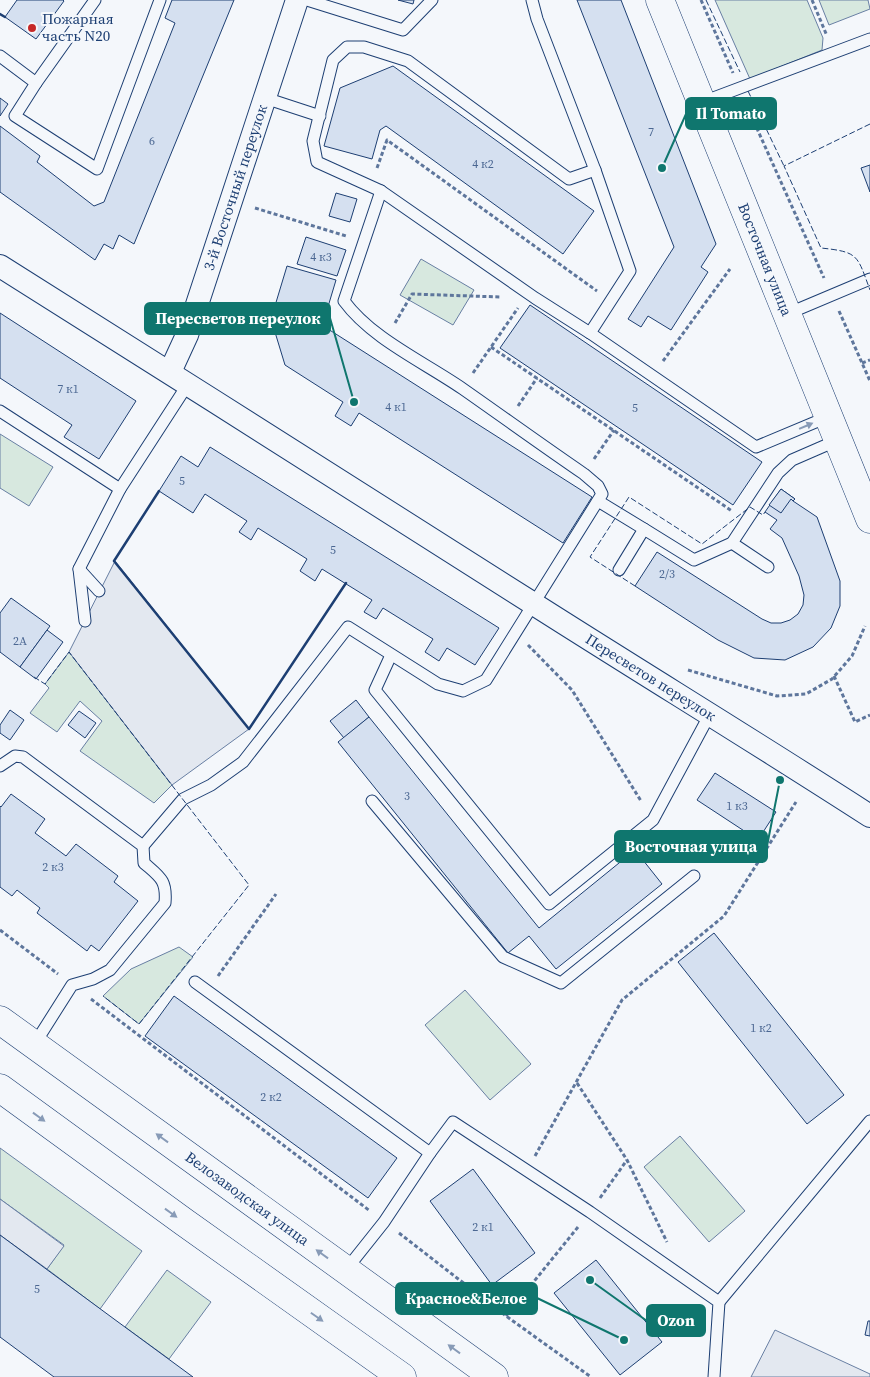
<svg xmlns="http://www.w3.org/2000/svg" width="870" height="1377" font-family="'Source Serif 4',serif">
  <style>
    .green { fill: #d7e8df; stroke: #687fa3 }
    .parking { fill: #e3e8f0; stroke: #687fa3 }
    .building { fill: #d5e0f0; stroke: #1d3f73 }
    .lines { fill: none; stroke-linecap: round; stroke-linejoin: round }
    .service-casing { stroke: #1d3f73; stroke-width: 13 }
    .minor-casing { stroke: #1d3f73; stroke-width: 24 }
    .secondary-casing { stroke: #1d3f73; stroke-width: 29 }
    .primary-casing { stroke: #1d3f73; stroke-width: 29 }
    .path { stroke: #5e769c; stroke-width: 3; stroke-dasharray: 4 2.5; stroke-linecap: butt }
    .service { stroke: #f4f7fb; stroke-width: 11 }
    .minor { stroke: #f4f7fb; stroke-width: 22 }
    .secondary { stroke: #f4f7fb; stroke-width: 28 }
    .primary { stroke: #f4f7fb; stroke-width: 28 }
    .fence { stroke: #1d3f73; stroke-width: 1; stroke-dasharray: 6 2.5; stroke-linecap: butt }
    .wall { stroke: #1d3f73; stroke-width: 2.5 }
    .oneway { fill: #889bb7 }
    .poi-dot { fill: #c62828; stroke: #f4f7fb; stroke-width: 2 }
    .labels { text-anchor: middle; stroke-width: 4; stroke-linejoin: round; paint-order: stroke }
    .number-label { font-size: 12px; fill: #4b6792 }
    .poi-label { font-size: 15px; fill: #1d3f73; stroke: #f4f7fb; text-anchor: start }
    .street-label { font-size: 15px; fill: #1d3f73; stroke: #f4f7fb }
    .leader { fill: none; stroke: #0f766e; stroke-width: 2 }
    .callout-dot { fill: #0f766e; stroke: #f4f7fb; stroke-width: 2 }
    .callout { fill: #0f766e; stroke: #0f766e; stroke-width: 2 }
    .callout-label { font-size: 16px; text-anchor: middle; font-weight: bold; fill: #fff }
  </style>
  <rect width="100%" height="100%" fill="#f4f7fb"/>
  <g class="green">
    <polygon points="715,0 807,0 823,38 822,50 750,79"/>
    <polygon points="819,0 868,0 870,9 829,25"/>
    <polygon points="421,259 474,290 453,325 400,295"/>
    <polygon points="0,434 53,467 29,506 0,488"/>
    <polygon points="69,652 172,785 154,803 80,751 102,721 80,701 57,732 30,713 49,688 45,684"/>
    <polygon points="179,947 193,957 139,1024 103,996 131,969"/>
    <polygon points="465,990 531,1064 490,1100 425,1025"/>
    <polygon points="680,1136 745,1211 709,1242 644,1167"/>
    <polygon points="0,1148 142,1251 100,1309 47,1269 64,1245 0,1199"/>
    <polygon points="167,1270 211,1302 169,1359 125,1327"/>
  </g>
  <g class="parking">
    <polygon points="115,561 249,729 172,785 69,652"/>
    <polygon points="0,1199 64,1246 47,1269 0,1235"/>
    <polygon points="775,1330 870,1374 870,1377 751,1377"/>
  </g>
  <g class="building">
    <polygon points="17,0 63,0 64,1 36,39 5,17"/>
    <polygon points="172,0 234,0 134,244 119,235 113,249 104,244 95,260 0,192 0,126 40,156 37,162 94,206 104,202 175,23 165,18"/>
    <polygon points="398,0 414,0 413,4"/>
    <polygon points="577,0 621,0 716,244 701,267 708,272 671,330 648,316 641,327 628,319 674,247"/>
    <polygon points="393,66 594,211 563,254 386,126 380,130 372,159 324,146 340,88"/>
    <polygon points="0,98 8,104 0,116"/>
    <polygon points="870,165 870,192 861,168"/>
    <polygon points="336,193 357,199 350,222 329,216"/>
    <polygon points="306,237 346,250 337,276 297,264"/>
    <polygon points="287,266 336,280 324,320 328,329 592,497 563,543 359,413 351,426 335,416 343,402 285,365 271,319"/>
    <polygon points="530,305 762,462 733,505 500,348"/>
    <polygon points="0,313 136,401 99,459 64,437 72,425 0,378"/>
    <polygon points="210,447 499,628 475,665 447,648 439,661 425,652 433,639 383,608 376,619 364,612 372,600 322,569 315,581 300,571 307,559 258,528 251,540 239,532 247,521 205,494 193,513 159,491 181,456 198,467"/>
    <polygon points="781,489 795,499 793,501 817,517 840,581 840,606 831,628 813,647 785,660 754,658 718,640 635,586 657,552 762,619 771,623 781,623 790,620 798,614 803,605 804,595 799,576 782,538 770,529 777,520 765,512"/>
    <polygon points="781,489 795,499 793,501 791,499 781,513 769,505"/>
    <polygon points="11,598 50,626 20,667 0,652 0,613"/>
    <polygon points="47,630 63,642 36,679 20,667"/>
    <polygon points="356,700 369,717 344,738 330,721"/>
    <polygon points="10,710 24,720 10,740 0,733 0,725"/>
    <polygon points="79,711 96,723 85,738 68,725"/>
    <polygon points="369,717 539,928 635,850 662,884 556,969 529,936 508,953 338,742"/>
    <polygon points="715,773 776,812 758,840 697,800"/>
    <polygon points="11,794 45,819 35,833 66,856 76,844 118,876 114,882 138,901 99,951 91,945 87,951 37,913 40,908 17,890 12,896 0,887 0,806 1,807"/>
    <polygon points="714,933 844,1095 807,1124 678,962"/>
    <polygon points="174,996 397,1158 368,1198 145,1036"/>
    <polygon points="473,1169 535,1253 492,1285 430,1201"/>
    <polygon points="0,1235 114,1319 193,1377 54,1377 0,1337"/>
    <polygon points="596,1260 662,1342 620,1375 554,1293"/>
    <polygon points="868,1321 870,1321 870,1336 865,1335"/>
  </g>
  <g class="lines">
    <g class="service-casing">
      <g id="service">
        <polyline points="307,0 403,30 432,0"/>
        <polyline points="532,0 537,19 595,170 630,271 590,333"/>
        <polyline points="0,56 36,83 15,116 97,169 160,0"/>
        <polyline points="36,83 95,0"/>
        <polyline points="265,98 320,116"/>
        <polyline points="700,103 870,39"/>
        <polyline points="595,170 569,179 408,61 364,47 347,47 333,60 313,141 317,162 381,191 535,298 590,333 756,447 830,416"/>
        <polyline points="787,314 870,279"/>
        <polyline points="0,411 120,489"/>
        <polyline points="598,501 644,529"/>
        <polyline points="732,543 768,567"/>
        <polyline points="79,569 99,591"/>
        <polyline points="619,570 644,529 694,560 732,543 778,473 792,460 838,440"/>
        <polyline points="85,621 79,569 120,489 188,384"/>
        <polyline points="391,655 375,690 549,904 653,820 710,714"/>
        <path d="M0,766L15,756L23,757L143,846L144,863C160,877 167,880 165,903L110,970L93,979L72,985L34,1045"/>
        <polyline points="372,801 503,957 561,983 694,876"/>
        <path d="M143,846L183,799L211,785L243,762L348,627L438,684L463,691L486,680L602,494L598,486L584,474C543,446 503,417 463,389C424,362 372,339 344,301L381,191"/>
        <polyline points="195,982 430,1153 384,1222 345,1271"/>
        <polyline points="430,1153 453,1122 590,1212 719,1302 714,1377"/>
        <polyline points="719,1302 870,1121"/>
      </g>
    </g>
    <g class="minor-casing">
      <g id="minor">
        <path id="s1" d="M0,266C177,377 352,489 529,601C642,673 757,743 870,816"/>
        <path id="s2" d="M170,372L187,335L297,0"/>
      </g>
    </g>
    <g class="secondary-casing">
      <g id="secondary">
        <path id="s3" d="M660,0L870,519"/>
      </g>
    </g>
    <g class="primary-casing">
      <g id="primary">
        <path id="s4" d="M0,1020L494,1377"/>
        <polyline points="0,1088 184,1222 402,1377"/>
      </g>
    </g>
    <g class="path">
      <polyline points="701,0 733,73"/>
      <polyline points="812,0 827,36"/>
      <polyline points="746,104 824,278"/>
      <polyline points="377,168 387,140 597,291"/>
      <polyline points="255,208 346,236"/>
      <polyline points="839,311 870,381"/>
      <polyline points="395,323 412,294 500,297"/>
      <polyline points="491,347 732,511"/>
      <polyline points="663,361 730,269"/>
      <polyline points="862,363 870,360"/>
      <polyline points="473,373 518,308"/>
      <polyline points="518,406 537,378"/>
      <polyline points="594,459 614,430"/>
      <polyline points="528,645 572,690 641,801"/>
      <polyline points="688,670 777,696 806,694 832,679 852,656 865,626"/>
      <polyline points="834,676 855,722 870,715"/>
      <polyline points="0,930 58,974"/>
      <polyline points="218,976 276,894"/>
      <polyline points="91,999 370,1211"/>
      <polyline points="577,1083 627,1160 667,1242"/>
      <polyline points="535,1156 622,1000 724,916 796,802"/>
      <polyline points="600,1198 627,1160"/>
      <polyline points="399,1233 506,1316 591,1377"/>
      <polyline points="506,1316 578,1227"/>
    </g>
    <use href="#service" class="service"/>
    <use href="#minor" class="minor"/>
    <use href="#secondary" class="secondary"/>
    <use href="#primary" class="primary"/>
    <g class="fence">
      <polyline points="706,0 740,72"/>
      <polyline points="748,91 784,166"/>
      <path d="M870,124L784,166L821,248C859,252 857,255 870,290"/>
      <polyline points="635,586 590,557 629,497 702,544 750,507 763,515 765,512"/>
      <polyline points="34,677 45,684 69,652 249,885 139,1024 103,996"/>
    </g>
    <g class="wall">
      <polyline points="0,14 5,17"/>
      <polyline points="159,491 114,561 249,729 346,583"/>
    </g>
  </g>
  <defs><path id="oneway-solid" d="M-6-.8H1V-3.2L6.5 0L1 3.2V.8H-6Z" transform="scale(1.25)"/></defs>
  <g class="oneway">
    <use href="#oneway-solid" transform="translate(806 426) rotate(-23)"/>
    <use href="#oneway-solid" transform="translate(39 1117) rotate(36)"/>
    <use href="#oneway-solid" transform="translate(162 1138) rotate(-144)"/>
    <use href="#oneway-solid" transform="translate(171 1213) rotate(36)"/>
    <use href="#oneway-solid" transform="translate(322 1254) rotate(-144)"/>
    <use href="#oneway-solid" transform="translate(317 1317) rotate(35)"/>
    <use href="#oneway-solid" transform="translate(454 1349) rotate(-144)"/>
  </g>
  <circle class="poi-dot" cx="32" cy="28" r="5"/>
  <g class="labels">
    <g class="number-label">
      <text x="651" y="136">7</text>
      <text x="152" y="145">6</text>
      <text x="483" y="168">4 к2</text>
      <text x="321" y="261">4 к3</text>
      <text x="68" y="393">7 к1</text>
      <text x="396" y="411">4 к1</text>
      <text x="635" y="412">5</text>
      <text x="182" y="485">5</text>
      <text x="333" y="554">5</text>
      <text x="667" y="578">2/3</text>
      <text x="20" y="645">2А</text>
      <text x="407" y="800">3</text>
      <text x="737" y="810">1 к3</text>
      <text x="53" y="871">2 к3</text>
      <text x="761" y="1032">1 к2</text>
      <text x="271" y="1101">2 к2</text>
      <text x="483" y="1231">2 к1</text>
      <text x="37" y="1293">5</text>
    </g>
    <g class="poi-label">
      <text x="42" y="24">Пожарная<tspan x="42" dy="17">часть N20</tspan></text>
    </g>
    <g class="street-label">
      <text dy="5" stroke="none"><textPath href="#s2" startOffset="196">3-й Восточный переулок</textPath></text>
      <text dy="5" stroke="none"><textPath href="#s3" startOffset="280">Восточная улица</textPath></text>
      <text dy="5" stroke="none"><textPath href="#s1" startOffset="770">Пересветов переулок</textPath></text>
      <text dy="5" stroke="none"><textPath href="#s4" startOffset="305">Велозаводская улица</textPath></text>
    </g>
  </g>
  <path class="leader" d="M662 168L686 114M354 402L330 318M780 780L767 846M624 1340L537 1298M590 1280L647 1321"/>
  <g class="callout-dot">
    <circle cx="662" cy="168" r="5"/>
    <circle cx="354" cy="402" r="5"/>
    <circle cx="780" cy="780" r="5"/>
    <circle cx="624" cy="1340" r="5"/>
    <circle cx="590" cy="1280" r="5"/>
  </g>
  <g class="callout">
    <rect x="686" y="98" width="90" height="31" rx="5"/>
    <rect x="145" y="303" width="185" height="31" rx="5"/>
    <rect x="615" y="831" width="152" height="31" rx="5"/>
    <rect x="396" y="1283" width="141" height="31" rx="5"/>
    <rect x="647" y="1305" width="58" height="31" rx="5"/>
  </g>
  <g class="callout-label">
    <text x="731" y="119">Il Tomato</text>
    <text x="238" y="324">Пересветов переулок</text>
    <text x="691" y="852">Восточная улица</text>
    <text x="466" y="1304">Красное&amp;Белое</text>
    <text x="676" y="1326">Ozon</text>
  </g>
</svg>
